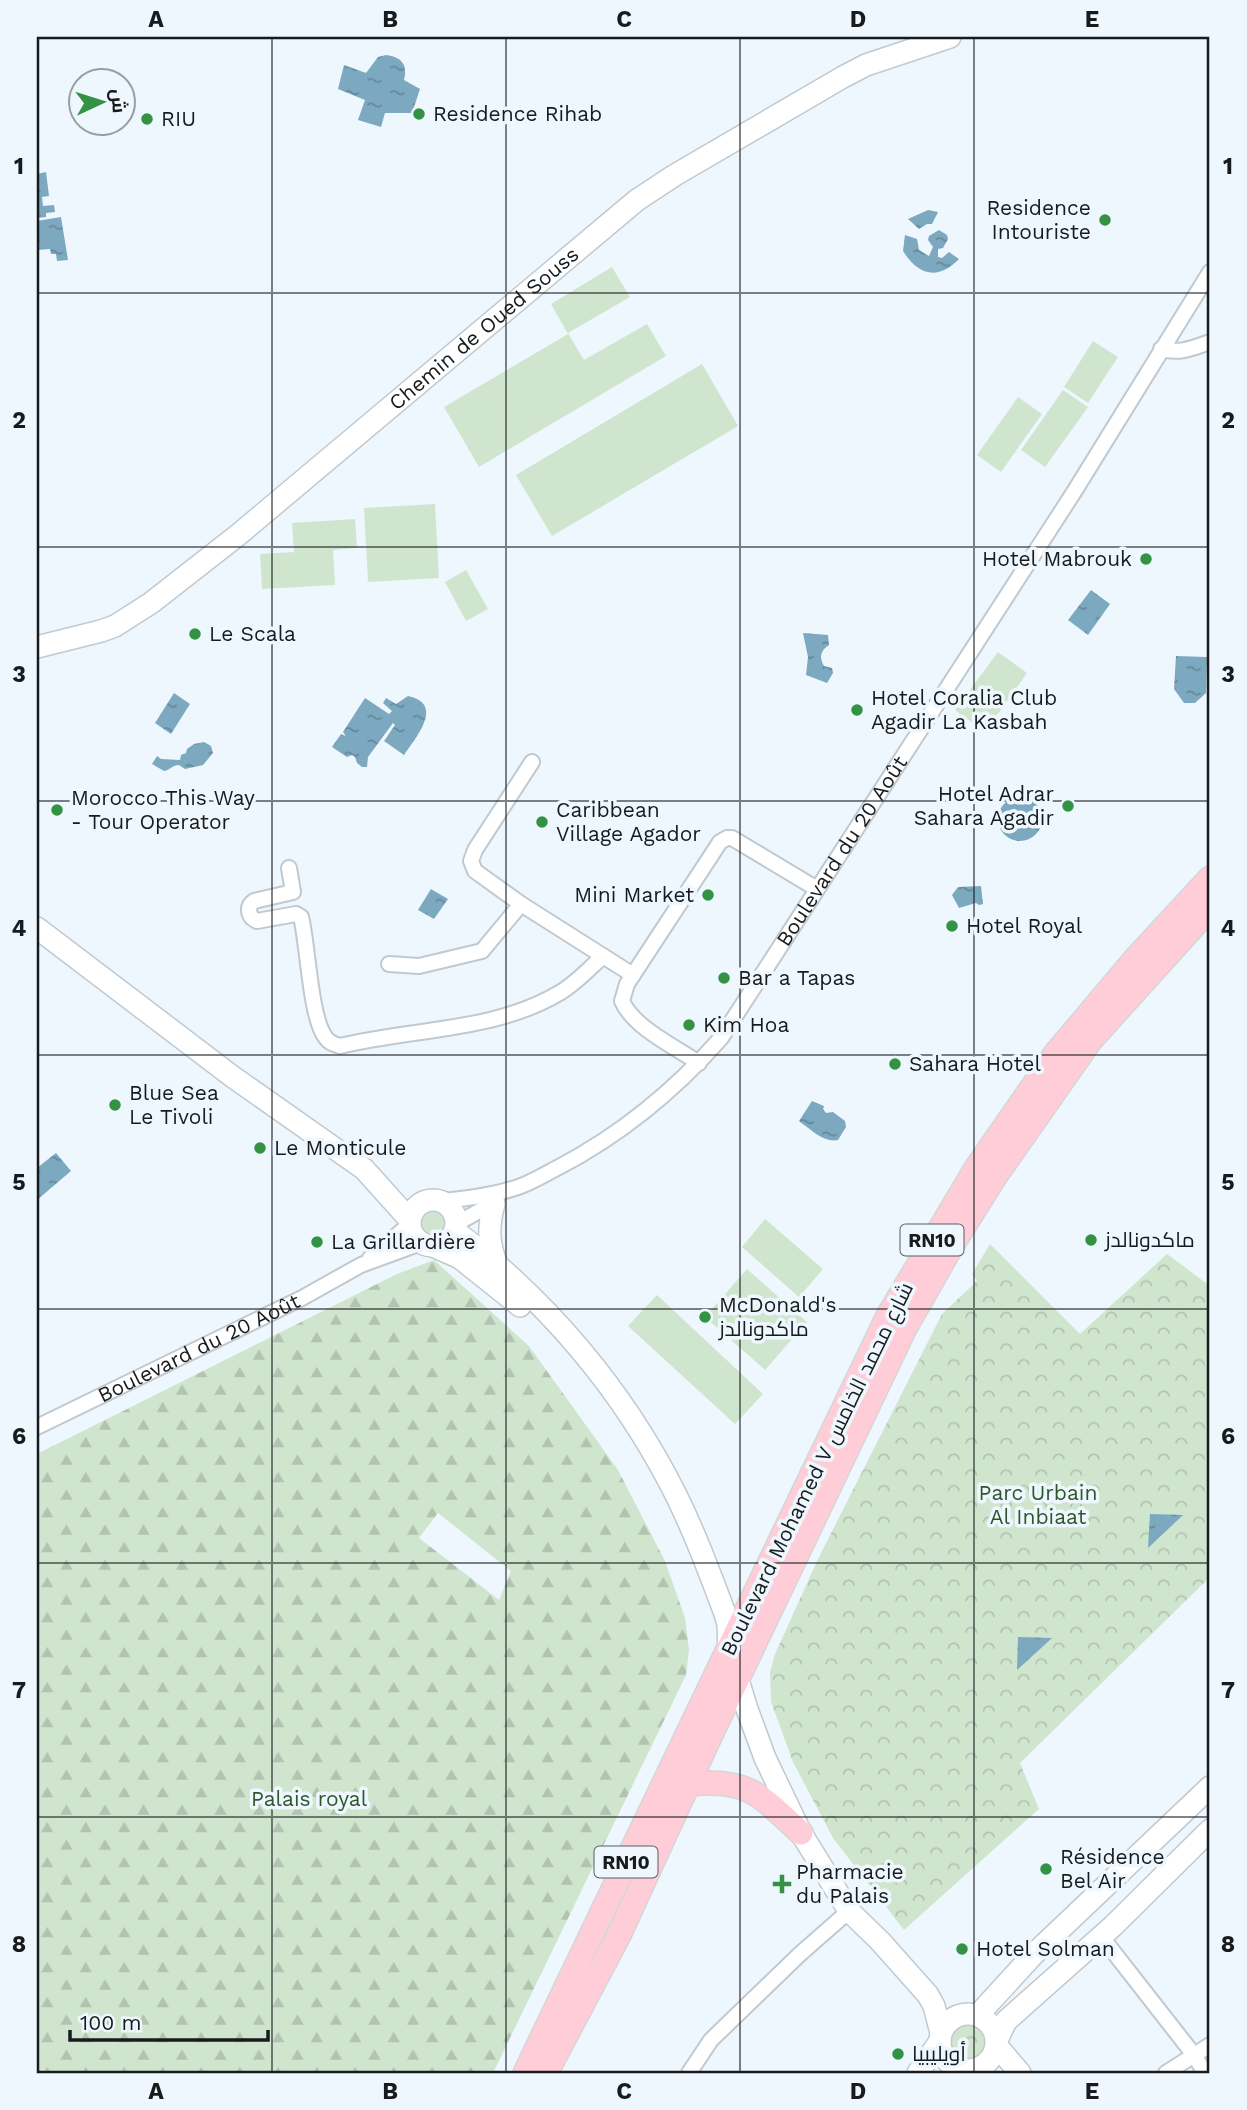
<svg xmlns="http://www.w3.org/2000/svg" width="1247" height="2110" font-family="'Work Sans',Cairo,sans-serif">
	<defs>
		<pattern id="forest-firs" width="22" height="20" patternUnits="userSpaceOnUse" patternTransform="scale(1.75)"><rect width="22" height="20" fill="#d0e5ce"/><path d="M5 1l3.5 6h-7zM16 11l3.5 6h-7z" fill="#b2c4b0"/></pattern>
		<pattern id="park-crowns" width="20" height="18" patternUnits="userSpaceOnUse" patternTransform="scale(1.75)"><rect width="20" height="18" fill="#d0e5ce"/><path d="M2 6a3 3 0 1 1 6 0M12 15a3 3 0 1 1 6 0" fill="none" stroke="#b2c4b0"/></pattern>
		<pattern id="water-ripples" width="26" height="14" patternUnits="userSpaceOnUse" patternTransform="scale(1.75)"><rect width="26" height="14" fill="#7ca8c0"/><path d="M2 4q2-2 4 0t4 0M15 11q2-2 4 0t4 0" fill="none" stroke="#65889b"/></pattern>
	</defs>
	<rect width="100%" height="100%" fill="#eef7fe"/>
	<g fill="#d0e5ce">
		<polygon points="612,267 630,297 568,333 584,360 647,324 666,356 479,467 444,407 568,334 551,304"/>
		<polygon points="1093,341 1118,357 1088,403 1064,387"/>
		<polygon points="702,364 738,426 552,536 516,475"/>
		<polygon points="1063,390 1088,407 1045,467 1021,450"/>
		<polygon points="1018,397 1042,414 1001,472 977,455"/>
		<polygon points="435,504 439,578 368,582 364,508"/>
		<polygon points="355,519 357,548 333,550 335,585 262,589 260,554 294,552 292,523"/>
		<polygon points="466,570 488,609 466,621 445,582"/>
		<polygon points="998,652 1027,673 985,732 955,710"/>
		<circle cx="432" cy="1222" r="15"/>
		<polygon points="765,1219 823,1269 799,1297 742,1247"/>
		<polygon points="747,1269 807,1322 765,1370 705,1317"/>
		<polygon points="657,1295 763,1394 735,1424 628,1326"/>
	</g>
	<path fill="url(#forest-firs)" fill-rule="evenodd" d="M434 1260 529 1346 618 1470 665 1561 685 1618 689 1650 686 1675 493 2073H37V1454L397 1274ZM438 1513 511 1571 499 1600 419 1538Z"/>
	<g fill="url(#park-crowns)">
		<polygon points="990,1244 1080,1334 1167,1254 1210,1286 1210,1577 1020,1763 1039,1809 904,1930 833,1838 793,1762 771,1702 770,1672 775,1654 818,1559 942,1314 977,1281 972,1274"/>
		<circle cx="969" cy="2042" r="22"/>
	</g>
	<g fill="url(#water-ripples)">
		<path d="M386 55C402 57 408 65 404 80L420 89 412 113H385L381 127 358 120 365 100 338 89 344 65 366 73 378 57Z"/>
		<polygon points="46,172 49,196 42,197 43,206 54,205 55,212 46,213 46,217 37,218 37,174"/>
		<polygon points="928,210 938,212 932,224 927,224 919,229 908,219"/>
		<polygon points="61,217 68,260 57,261 56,254 51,254 50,249 37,250 37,221"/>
		<path d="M939 230 947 235 948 239 943 248 938 249V257L942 258 949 252 959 259C938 281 918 275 903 251L905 235 917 239 919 250 929 256 933 247 928 240 929 236Z"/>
		<polygon points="1091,590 1110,604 1088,635 1068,620"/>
		<path d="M803 633 828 635 829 645C820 651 819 657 824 666L832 668 833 673 827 683 806 675 808 657Z"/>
		<polygon points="1176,656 1207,657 1206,693 1195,703 1184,703 1174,689"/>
		<polygon points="174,693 190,704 171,734 155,723"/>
		<path d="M408 696C445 704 416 737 404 755L384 741 395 725 393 723 368 757 367 767H362L357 763 355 757 352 755 347 757 332 747 341 734 346 736 343 732 365 698 389 714 392 711 383 703 386 698 396 704Z"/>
		<path d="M204 742 211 746 213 753 203 765 185 769 179 765C172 765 170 770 164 771L152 764 157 756 161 759 180 760 181 755 186 753 187 749 194 744Z"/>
		<circle cx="1020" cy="819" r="22"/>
		<polygon points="981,886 983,904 979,905 976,903 959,908 952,895 958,887"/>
		<polygon points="431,889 448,899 434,919 418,910"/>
		<path d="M812 1101 824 1106 823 1109 826 1113 833 1112 845 1121 846 1127 838 1140C824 1143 810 1129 799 1121Z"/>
		<polygon points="56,1153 71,1171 37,1200 37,1168"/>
		<polygon points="1150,1514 1183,1515 1148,1548"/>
		<polygon points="1018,1637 1052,1638 1017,1670"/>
	</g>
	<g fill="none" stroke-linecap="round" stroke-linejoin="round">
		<defs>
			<g id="street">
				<path d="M1161 349C1180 354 1193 348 1210 342"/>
				<path d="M289 868 293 892 254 901C246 907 248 917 257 921L296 914 301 917C308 944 310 1019 326 1038 329 1043 334 1044 340 1046 413 1028 495 1032 561 992 576 983 589 969 602 957"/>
				<polyline points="521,904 475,871 471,861 475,850 532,762"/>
				<polyline points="389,964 419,966 482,951 521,904 633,975"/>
				<path d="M699 1063C675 1047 633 1027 622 1001L627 984 720 842 727 838H732L817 889"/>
				<path id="s1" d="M443 1201C469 1198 496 1195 521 1186 534 1181 547 1173 559 1167 622 1134 675 1090 721 1038L1074 492 1210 272"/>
				<polyline points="456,1224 497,1201"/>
				<polyline points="370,1258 410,1224"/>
				<path id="s2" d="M37 1427 302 1298 361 1265 421 1243"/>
				<polyline points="1101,1936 1194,2055 1205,2073"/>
				<polyline points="689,2073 711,2040 800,1954 849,1911"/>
				<polyline points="1166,2073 1210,2045"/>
			</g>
			<g id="secondary">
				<path id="s3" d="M37 647 101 631 115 626 151 603 238 535 637 200 675 175 843 77 866 65 950 37"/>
				<polyline points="37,928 233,1077 364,1169 410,1220"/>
				<circle cx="433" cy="1223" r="23"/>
				<path d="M494 1204C488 1226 488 1243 497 1265"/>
				<path d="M455 1231C547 1300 623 1390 675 1493 694 1531 709 1571 724 1611L728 1624 729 1651 747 1709 765 1758 801 1833 849 1911 880 1941 928 1995 934 2006 941 2033"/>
				<polyline points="433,1246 460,1258 520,1306"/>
				<circle cx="968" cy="2042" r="28"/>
				<polyline points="978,2015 1033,1955 1210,1787"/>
				<polyline points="997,2040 1006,2021 1113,1926 1210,1830"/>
				<polyline points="996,2045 1020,2073"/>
				<polyline points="918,2073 940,2041"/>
			</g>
			<g id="primary">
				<path d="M689 1784C748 1778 760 1795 801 1833"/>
				<polyline points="525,2073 888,1316 977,1167 1056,1053 1137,957 1210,878"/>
				<polyline points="546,2073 619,1935 706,1745 905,1328 954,1242 994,1178 1090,1041 1210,908"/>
			</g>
		</defs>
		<use href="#street" stroke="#c1c9d0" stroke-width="18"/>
		<use href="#secondary" stroke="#c1c9d0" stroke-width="24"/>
		<use href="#primary" stroke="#d5d6d6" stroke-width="26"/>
		<use href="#street" stroke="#fff" stroke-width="14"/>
		<use href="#secondary" stroke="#fff" stroke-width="21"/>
		<use href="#primary" stroke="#ffcdd8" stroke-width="23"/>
	</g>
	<path fill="none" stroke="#181b1d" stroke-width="2" stroke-opacity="0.55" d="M272 37V2073M506 37V2073M740 37V2073M974 37V2073M37 293H1210M37 547H1210M37 801H1210M37 1055H1210M37 1309H1210M37 1563H1210M37 1817H1210"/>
	<g fill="#339244" stroke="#eef7fe" stroke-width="2.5">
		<circle cx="419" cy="114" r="7"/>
		<circle cx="147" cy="119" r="7"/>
		<circle cx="1105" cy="220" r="7"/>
		<circle cx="1146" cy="559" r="7"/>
		<circle cx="195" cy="634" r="7"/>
		<circle cx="857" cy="710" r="7"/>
		<circle cx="1068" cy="806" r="7"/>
		<circle cx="57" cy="810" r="7"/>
		<circle cx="542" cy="822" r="7"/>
		<circle cx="708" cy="895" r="7"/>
		<circle cx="952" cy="926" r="7"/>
		<circle cx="724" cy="978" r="7"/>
		<circle cx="689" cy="1025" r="7"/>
		<circle cx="895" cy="1064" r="7"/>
		<circle cx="115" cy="1105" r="7"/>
		<circle cx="260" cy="1148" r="7"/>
		<circle cx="1091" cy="1240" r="7"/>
		<circle cx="317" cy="1242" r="7"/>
		<circle cx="705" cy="1317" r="7"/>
		<circle cx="1046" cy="1869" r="7"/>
		<path d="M778.5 1873.5h7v7h7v7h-7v7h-7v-7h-7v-7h7z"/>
		<circle cx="962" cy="1949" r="7"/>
		<circle cx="898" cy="2054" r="7"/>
	</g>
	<g text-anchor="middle" stroke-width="7" stroke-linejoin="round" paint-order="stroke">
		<g fill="#eef7fe" stroke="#585d60" stroke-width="2">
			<rect x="900.5" y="1224.5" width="63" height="31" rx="5"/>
			<rect x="594.5" y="1846.5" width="63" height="31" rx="5"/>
		</g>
		<g font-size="19" font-weight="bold" fill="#181b1d">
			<text x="932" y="1247">RN10</text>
			<text x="626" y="1869">RN10</text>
		</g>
		<g font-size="21" fill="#181b1d" stroke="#eef7fe" text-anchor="start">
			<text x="433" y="121">Residence Rihab</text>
			<text x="161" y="126">RIU</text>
			<text x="1091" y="215" text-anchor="end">Residence<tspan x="1091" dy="24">Intouriste</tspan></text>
			<text x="1132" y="566" text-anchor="end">Hotel Mabrouk</text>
			<text x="209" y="641">Le Scala</text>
			<text x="871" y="705">Hotel Coralia Club<tspan x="871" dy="24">Agadir La Kasbah</tspan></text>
			<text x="1054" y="801" text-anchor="end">Hotel Adrar<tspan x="1054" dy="24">Sahara Agadir</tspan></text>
			<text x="71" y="805">Morocco This Way<tspan x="71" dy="24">- Tour Operator</tspan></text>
			<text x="556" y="817">Caribbean<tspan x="556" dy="24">Village Agador</tspan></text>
			<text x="694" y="902" text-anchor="end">Mini Market</text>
			<text x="966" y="933">Hotel Royal</text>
			<text x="738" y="985">Bar a Tapas</text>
			<text x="703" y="1032">Kim Hoa</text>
			<text x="909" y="1071">Sahara Hotel</text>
			<text x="129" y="1100">Blue Sea<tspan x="129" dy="24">Le Tivoli</tspan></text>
			<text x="274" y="1155">Le Monticule</text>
			<text x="1105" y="1247">ماكدونالدز</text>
			<text x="331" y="1249">La Grillardière</text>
			<text x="719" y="1312">McDonald's<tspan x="719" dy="24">ماكدونالدز</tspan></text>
			<text x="1060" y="1864">Résidence<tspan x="1060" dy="24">Bel Air</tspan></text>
			<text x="796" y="1879">Pharmacie<tspan x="796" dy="24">du Palais</tspan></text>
			<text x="976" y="1956">Hotel Solman</text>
			<text x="912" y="2061">أويليبيا</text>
		</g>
		<g font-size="21" fill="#181b1d" stroke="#eef7fe">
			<text dy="7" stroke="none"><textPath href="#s3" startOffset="555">Chemin de Oued Souss</textPath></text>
			<text dy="7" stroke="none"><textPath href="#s1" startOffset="553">Boulevard du 20 Août</textPath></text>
			<text dy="7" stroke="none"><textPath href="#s2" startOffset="180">Boulevard du 20 Août</textPath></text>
			<text transform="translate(817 1469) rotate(-64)" y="7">Boulevard Mohamed V شارع محمد الخامس</text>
		</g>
		<g font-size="21" fill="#2b572a" stroke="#eef7fe">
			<text x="1038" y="1500">Parc Urbain<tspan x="1038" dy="24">Al Inbiaat</tspan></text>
			<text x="309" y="1806">Palais royal</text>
		</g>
	</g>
	<rect width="1247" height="2110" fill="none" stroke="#eef7fe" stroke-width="77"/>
	<g transform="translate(102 102) rotate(86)"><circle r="33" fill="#eef7fe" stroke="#989fa4" stroke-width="2"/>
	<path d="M0-5L12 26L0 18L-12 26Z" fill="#339244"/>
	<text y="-10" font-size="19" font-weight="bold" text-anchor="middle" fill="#181b1d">ش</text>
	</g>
	<path d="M70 2030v10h198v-10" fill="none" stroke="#181b1d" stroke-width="3.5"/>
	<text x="80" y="2030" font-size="21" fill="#181b1d" stroke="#eef7fe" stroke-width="5" paint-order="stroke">100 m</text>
	<rect x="38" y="38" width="1170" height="2034" fill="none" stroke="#181b1d" stroke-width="2.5"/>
	<g font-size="23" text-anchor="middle" font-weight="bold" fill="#181b1d">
		<text x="156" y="27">A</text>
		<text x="390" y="27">B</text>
		<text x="624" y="27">C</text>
		<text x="858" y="27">D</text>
		<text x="1092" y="27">E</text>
		<text x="19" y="174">1</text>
		<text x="1228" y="174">1</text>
		<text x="19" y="428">2</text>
		<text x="1228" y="428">2</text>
		<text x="19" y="682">3</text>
		<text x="1228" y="682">3</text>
		<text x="19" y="936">4</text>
		<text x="1228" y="936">4</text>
		<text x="19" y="1190">5</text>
		<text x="1228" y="1190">5</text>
		<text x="19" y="1444">6</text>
		<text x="1228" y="1444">6</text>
		<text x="19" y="1698">7</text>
		<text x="1228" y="1698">7</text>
		<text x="19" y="1952">8</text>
		<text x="1228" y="1952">8</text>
		<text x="156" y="2099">A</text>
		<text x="390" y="2099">B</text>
		<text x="624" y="2099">C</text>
		<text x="858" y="2099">D</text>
		<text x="1092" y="2099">E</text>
	</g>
</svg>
